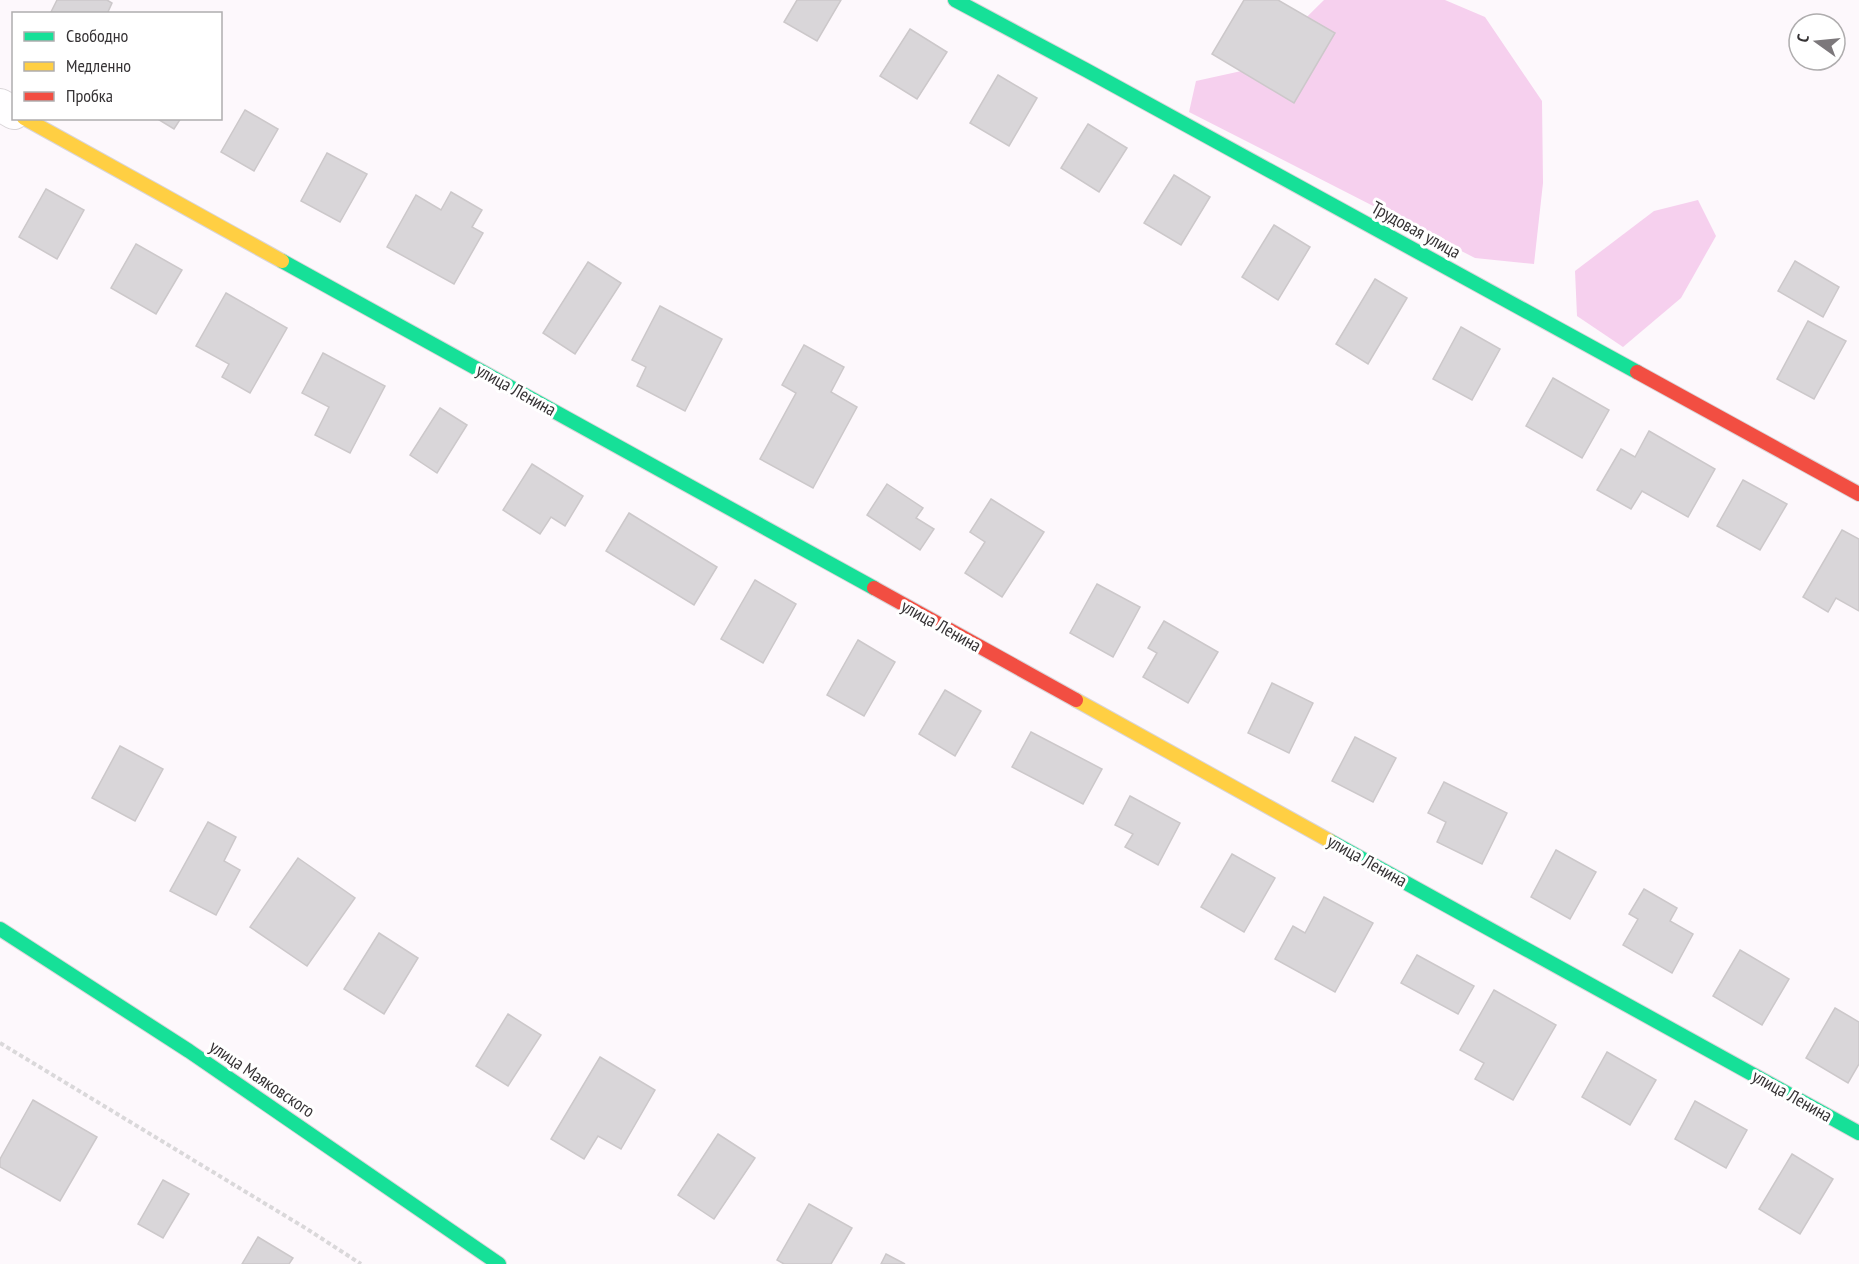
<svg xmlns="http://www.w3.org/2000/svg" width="1859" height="1264" font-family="'PT Sans Narrow',sans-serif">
	<rect width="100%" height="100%" fill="#fdf8fc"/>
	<g fill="#f6d0ee">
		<polygon points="1324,0 1445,0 1485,17 1542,101 1543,183 1534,264 1475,258 1189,112 1196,81 1255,68"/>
		<polygon points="1698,200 1716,236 1681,298 1623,347 1577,316 1575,271 1654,211"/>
	</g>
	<g fill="#d9d6d9" stroke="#ccc8ca" stroke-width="1.5">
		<polygon points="57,0 107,0 112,3 107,14 50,14"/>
		<polygon points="797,0 841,0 817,41 784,22"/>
		<polygon points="1244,0 1278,0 1335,33 1294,103 1212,54"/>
		<polygon points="910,29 947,52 917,99 880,76"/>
		<polygon points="998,75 1037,98 1009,146 970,123"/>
		<polygon points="245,110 278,129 254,171 221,152"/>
		<polygon points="156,118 181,118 174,129"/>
		<polygon points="1088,124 1127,148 1099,192 1061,168"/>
		<polygon points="327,153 367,174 340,222 301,201"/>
		<polygon points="1174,175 1210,197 1181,245 1144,223"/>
		<polygon points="46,189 84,210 57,259 19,237"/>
		<polygon points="451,192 482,210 472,227 483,233 454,284 387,247 416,195 441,210"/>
		<polygon points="1274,225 1310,247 1278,300 1242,277"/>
		<polygon points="136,244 182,270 156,314 111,288"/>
		<polygon points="1795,261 1839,287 1823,317 1778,291"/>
		<polygon points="588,262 621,283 575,354 543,333"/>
		<polygon points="1375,279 1407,298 1368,364 1336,344"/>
		<polygon points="226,293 287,328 250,393 222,377 229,364 196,346"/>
		<polygon points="660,306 722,339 685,411 637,386 646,367 632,360"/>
		<polygon points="1808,321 1846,341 1814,399 1777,379"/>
		<polygon points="1461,327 1500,349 1472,400 1433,379"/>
		<polygon points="804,345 844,367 831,392 857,407 813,488 760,459 796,393 782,385"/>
		<polygon points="323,353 385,386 350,453 315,435 329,407 302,393"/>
		<polygon points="1553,378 1609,410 1582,458 1526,426"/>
		<polygon points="440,408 467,425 437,473 410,455"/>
		<polygon points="1649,431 1715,469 1688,517 1642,491 1631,509 1597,490 1621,449 1635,457"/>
		<polygon points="532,464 583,496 565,526 551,517 540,534 503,510"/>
		<polygon points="1743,480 1787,504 1760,550 1717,526"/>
		<polygon points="887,484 923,508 916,518 934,529 920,550 867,515"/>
		<polygon points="991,499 1044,532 1002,597 965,573 985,542 970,532"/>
		<polygon points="629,513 717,567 694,605 606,551"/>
		<polygon points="1842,530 1859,539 1859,611 1836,598 1828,612 1803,597"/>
		<polygon points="755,580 796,604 763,663 721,639"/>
		<polygon points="1097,584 1140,607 1113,657 1070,633"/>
		<polygon points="1164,621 1218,652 1188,703 1143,677 1157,653 1148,648"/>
		<polygon points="858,640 895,662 864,716 827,695"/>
		<polygon points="1272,683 1313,703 1289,753 1248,733"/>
		<polygon points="945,690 981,711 955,756 919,734"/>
		<polygon points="1031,732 1102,769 1083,804 1012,767"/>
		<polygon points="1355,737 1396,758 1373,802 1332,781"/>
		<polygon points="120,746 163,769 135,821 92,798"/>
		<polygon points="1444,782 1507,813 1482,864 1437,842 1446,822 1428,813"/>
		<polygon points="1130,796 1180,823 1158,865 1125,847 1133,834 1115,825"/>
		<polygon points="208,822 236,837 224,861 240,870 216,915 170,891"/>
		<polygon points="1556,850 1596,872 1570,919 1531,897"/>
		<polygon points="1232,854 1275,878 1244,932 1201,907"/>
		<polygon points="298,858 355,898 307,966 250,927"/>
		<polygon points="1644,889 1677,908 1670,921 1693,934 1672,973 1623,945 1638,919 1629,914"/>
		<polygon points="1324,897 1373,923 1335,992 1275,959 1293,926 1305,933"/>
		<polygon points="379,933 418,958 384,1014 344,989"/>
		<polygon points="1740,950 1789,979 1762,1025 1713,996"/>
		<polygon points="1417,955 1474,986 1458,1014 1401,983"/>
		<polygon points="1494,990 1556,1025 1513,1100 1475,1079 1484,1063 1460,1050"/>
		<polygon points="1835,1008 1859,1022 1859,1064 1848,1083 1806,1058"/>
		<polygon points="508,1014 541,1035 508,1086 476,1066"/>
		<polygon points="1607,1052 1656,1080 1630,1125 1582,1097"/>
		<polygon points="600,1057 655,1090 621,1149 598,1136 584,1159 551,1139"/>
		<polygon points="33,1100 97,1137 60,1201 0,1167 0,1159"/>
		<polygon points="1695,1101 1747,1130 1726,1168 1675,1139"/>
		<polygon points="718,1134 755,1158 714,1219 678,1195"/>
		<polygon points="1792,1154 1833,1179 1800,1234 1759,1209"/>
		<polygon points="163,1180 189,1194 163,1238 138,1224"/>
		<polygon points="809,1204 852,1228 831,1264 784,1264 777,1260"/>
		<polygon points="258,1237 293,1258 289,1264 242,1264"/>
		<polygon points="886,1254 905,1264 881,1264"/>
	</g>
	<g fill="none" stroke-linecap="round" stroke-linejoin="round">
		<defs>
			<polyline id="street" points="0,105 14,113"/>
			<g id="fast">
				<polyline points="955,0 1086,70 1637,372"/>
				<polyline points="282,261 874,588"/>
				<polyline points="1330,841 1859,1133"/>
				<polyline points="0,929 189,1051 499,1264"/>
			</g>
			<g id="slow">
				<polyline points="24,118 282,261"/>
				<polyline points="1076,700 1330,841"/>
			</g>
			<g id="jam">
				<polyline points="1637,372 1859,494"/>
				<polyline points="874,588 1076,700"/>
			</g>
		</defs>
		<use href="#street" stroke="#d9d5d8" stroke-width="34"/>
		<use href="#fast" stroke="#d9d5d8" stroke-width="16"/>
		<use href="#slow" stroke="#d9d5d8" stroke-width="16"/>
		<use href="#jam" stroke="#d9d5d8" stroke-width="16"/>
		<polyline stroke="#dad8da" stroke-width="4" stroke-dasharray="4.5 3" stroke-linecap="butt" points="0,1043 307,1229 361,1264"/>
		<use href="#street" stroke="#fffeff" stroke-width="32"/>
		<use href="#fast" stroke="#16e098" stroke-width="14"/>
		<use href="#slow" stroke="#ffcf43" stroke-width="14"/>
		<use href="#jam" stroke="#f24e42" stroke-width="14"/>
	</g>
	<g text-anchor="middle" stroke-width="6" stroke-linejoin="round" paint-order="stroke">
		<g font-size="18" fill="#363335" stroke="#fff">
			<text transform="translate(1416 230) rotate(29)" y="6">Трудовая улица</text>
			<text transform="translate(516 390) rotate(29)" y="6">улица Ленина</text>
			<text transform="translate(941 626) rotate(29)" y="6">улица Ленина</text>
			<text transform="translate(1367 861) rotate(29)" y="6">улица Ленина</text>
			<text transform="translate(262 1079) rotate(34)" y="6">улица Маяковского</text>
			<text transform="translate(1792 1096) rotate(29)" y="6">улица Ленина</text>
		</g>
	</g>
	<rect x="12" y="12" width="210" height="108" fill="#ffffff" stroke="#afadae" stroke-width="1.5"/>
	<rect x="24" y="32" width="30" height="9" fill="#16e098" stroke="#afadae" stroke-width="1.5"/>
	<text x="66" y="42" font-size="18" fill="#363335">Свободно</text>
	<rect x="24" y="62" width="30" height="9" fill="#ffcf43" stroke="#afadae" stroke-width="1.5"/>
	<text x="66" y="72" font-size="18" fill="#363335">Медленно</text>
	<rect x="24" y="92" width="30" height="9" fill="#f24e42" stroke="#afadae" stroke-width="1.5"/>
	<text x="66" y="102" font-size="18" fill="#363335">Пробка</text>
	<g transform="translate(1817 42) rotate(285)"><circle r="28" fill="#ffffff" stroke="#afadae" stroke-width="1.5"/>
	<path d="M0-4.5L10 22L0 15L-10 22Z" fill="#7c787b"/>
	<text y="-9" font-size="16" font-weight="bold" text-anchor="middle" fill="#363335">С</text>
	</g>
</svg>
